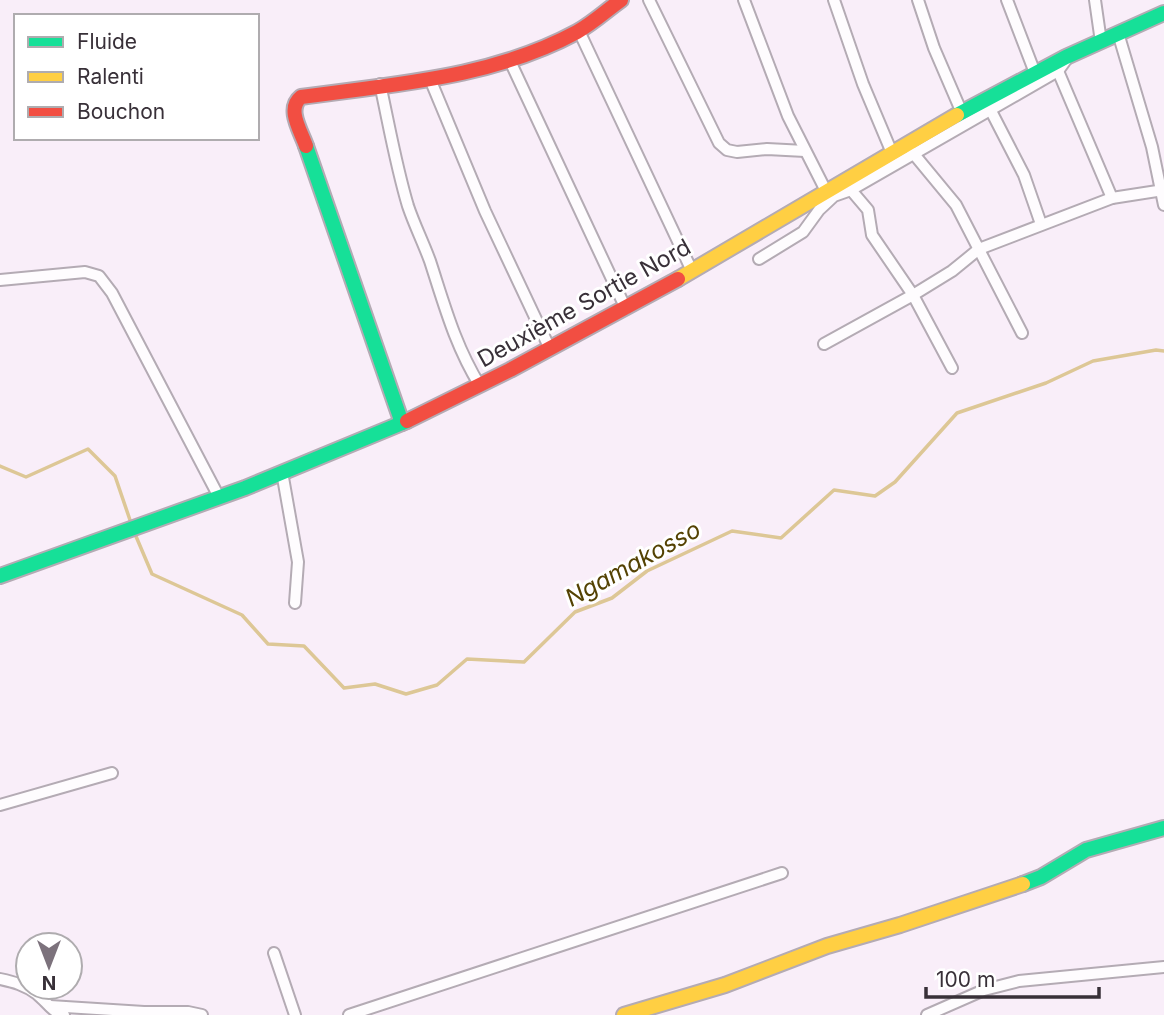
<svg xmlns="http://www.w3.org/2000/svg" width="1164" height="1015" font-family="Inter,sans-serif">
	<rect width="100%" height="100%" fill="#f9eef9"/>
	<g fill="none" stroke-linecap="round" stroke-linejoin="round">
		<g stroke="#ddc796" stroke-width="3.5">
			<polyline points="0,466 26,477 88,449 115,476 131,523"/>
			<polyline points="135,534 152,574 242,615 268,644 304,646 344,688 375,684 406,694 437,685 467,659 524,662 575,612 612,598 647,571 732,531 781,538 834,490 875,496 895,482 957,413 1046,383 1093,361 1156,350 1164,351"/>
		</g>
		<defs>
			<g id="street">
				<polyline points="649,0 719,143 727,150 737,152 767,149 805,151"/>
				<polyline points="744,0 788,116 826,191"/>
				<polyline points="834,0 863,84 892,153"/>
				<polyline points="918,0 934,48 962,113"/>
				<polyline points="1007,0 1035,73"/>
				<polyline points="1095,0 1101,42"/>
				<polyline points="579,31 692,271"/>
				<polyline points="1118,33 1152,147 1164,205"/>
				<polyline points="510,61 626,309"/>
				<polyline points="1058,71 1112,198"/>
				<polyline points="430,79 485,211 550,349"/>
				<path d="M380 84C389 125 396 166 408 206 414 224 423 242 430 261 445 307 455 345 480 386"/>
				<polyline points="990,109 1024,175 1041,224"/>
				<polyline points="913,153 956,205 1022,333"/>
				<polyline points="759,259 803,232 819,210 834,196 851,190"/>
				<polyline points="0,280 85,272 99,276 112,293 219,497"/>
				<polyline points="824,344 913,295 952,271 979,249 1112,198 1164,190"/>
				<polyline points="952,368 913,295 872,235 868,210 851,190 1058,71 1066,60"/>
				<polyline points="282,472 298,562 295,603"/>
				<polyline points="0,805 112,773"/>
				<polyline points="274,953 295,1015"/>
				<path d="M0 979C14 982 25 985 37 994 47 1002 52 1012 64 1015"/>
				<polyline points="50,1006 144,1012 188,1012 202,1015"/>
				<polyline points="349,1015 782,873"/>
				<polyline points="927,1015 984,990 1019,981 1164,967"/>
			</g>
			<g id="fast">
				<polyline points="957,115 1066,57 1164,13"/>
				<polyline points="306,146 402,423"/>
				<polyline points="0,576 245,488 407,421"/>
				<polyline points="1023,884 1041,877 1086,850 1164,828"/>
			</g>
			<g id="slow">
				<polyline points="678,279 957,115"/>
				<polyline points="624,1015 725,985 827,946 900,925 1023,884"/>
			</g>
			<g id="jam">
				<path d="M306 146C301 131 286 109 301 97 395 84 492 78 577 32 593 23 607 10 621 0"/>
				<polyline points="407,421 510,370 678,279"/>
			</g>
		</defs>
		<use href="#street" stroke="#b4abb4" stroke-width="14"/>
		<use href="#fast" stroke="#b4abb4" stroke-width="18"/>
		<use href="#slow" stroke="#b4abb4" stroke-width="18"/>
		<use href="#jam" stroke="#b4abb4" stroke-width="18"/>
		<use href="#street" stroke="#fefcfe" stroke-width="10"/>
		<use href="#fast" stroke="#16e098" stroke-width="14"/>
		<use href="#slow" stroke="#ffcf43" stroke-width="14"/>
		<use href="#jam" stroke="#f24e42" stroke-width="14"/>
	</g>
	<g text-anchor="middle" stroke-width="6" stroke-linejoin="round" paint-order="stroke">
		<g font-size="23" fill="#383038" stroke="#fff">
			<text transform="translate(584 303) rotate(-29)" y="8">Deuxième Sortie Nord</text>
		</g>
		<g font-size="24" font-style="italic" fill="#544203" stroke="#fff">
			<text transform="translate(633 564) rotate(-29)" y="8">Ngamakosso</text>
		</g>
	</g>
	<rect x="14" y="14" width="245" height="126" fill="#ffffff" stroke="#afacaf" stroke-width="2"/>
	<rect x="28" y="37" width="35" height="10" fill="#16e098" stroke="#afacaf" stroke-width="2"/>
	<text x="77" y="49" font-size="21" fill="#383038">Fluide</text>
	<rect x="28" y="72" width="35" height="10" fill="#ffcf43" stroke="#afacaf" stroke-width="2"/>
	<text x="77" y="84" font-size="21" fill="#383038">Ralenti</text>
	<rect x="28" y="107" width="35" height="10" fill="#f24e42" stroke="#afacaf" stroke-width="2"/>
	<text x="77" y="119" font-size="21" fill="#383038">Bouchon</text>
	<g transform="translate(49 966) rotate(180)"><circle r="33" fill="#ffffff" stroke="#afacaf" stroke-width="2"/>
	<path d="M0-5L12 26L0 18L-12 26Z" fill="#7c727c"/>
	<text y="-10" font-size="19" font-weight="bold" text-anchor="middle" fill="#383038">N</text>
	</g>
	<path d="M926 987v10h173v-10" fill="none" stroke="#383038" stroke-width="3.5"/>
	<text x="936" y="987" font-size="21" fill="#383038" stroke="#ffffff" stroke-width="5" paint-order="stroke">100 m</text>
</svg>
